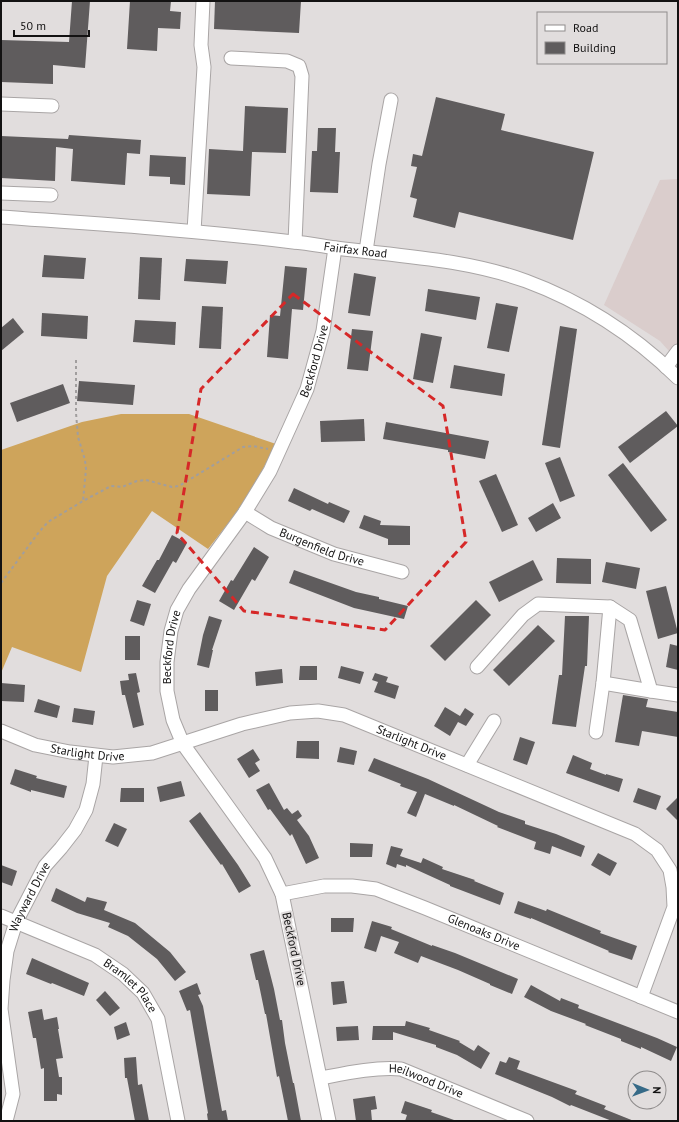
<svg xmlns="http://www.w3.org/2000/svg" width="679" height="1122" font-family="'PT Sans',sans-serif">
	<rect width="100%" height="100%" fill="#e1dddd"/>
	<polygon fill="#dacdcc" points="678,179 678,361 660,341 604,305 660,180"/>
	<polygon fill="#cea45b" points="121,414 189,414 276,444 255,484 237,512 208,549 152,511 107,576 81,672 12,647 1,673 1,450 82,422"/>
	<g fill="#5f5c5d">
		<polygon points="72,1 90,1 85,68 53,65 53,84 1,82 1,40 69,42"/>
		<polygon points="130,1 171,1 170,11 181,12 180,29 158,28 157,51 127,49"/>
		<polygon points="215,1 301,1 299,33 214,29"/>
		<polygon points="436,97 505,114 501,130 594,152 573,240 459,212 455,228 413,217 417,199 410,197 417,167 411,166 413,154 422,156"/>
		<polygon points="245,106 288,108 286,153 252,152 250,196 207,194 209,149 243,151"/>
		<polygon points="318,128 336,128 335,152 340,152 338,193 310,192 312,151 317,151"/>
		<polygon points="69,135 141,140 140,154 127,153 125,185 71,181 73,149 56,147 55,181 1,178 1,136 68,139"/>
		<polygon points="150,155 186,157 185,185 170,184 170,177 149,176"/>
		<polygon points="44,255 86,258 84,279 42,277"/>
		<polygon points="140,257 162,258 160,300 138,299"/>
		<polygon points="186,259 228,261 226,284 184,281"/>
		<polygon points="285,266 307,268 303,310 292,309 288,359 267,357 270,315 280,316"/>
		<polygon points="354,273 376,277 370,316 348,313"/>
		<polygon points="428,289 480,297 476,320 425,311"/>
		<polygon points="496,303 518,307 509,352 487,348"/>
		<polygon points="202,306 223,307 221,349 199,348"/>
		<polygon points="42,313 88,316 87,339 41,336"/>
		<polygon points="13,318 24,332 1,351 1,328"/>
		<polygon points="135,320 176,322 175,345 133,342"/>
		<polygon points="560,326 577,329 560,448 542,445"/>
		<polygon points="352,329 373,331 368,371 347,369"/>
		<polygon points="421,333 442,337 433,383 413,379"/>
		<polygon points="454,365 505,374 502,396 450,388"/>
		<polygon points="79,381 135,385 133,405 77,401"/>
		<polygon points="63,384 70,403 17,422 10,403"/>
		<polygon points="666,411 678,426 630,463 618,447"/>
		<polygon points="364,419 365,441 321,442 320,421"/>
		<polygon points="386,422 489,441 485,459 448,452 448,450 383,439"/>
		<polygon points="560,457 575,496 560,502 545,463"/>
		<polygon points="623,463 667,520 651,532 608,475"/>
		<polygon points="496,474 518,525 502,532 479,481"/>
		<polygon points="294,488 328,504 329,502 350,511 344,523 312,509 310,511 288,501"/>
		<polygon points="553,503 561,518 536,532 528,518"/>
		<polygon points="364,515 381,521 380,525 410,526 410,545 388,545 388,539 359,528"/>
		<polygon points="172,535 187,543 176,563 173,561 155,593 142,586 157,560 159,560"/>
		<polygon points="254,547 269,557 255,581 252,579 234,610 219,601 231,580 233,581"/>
		<polygon points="557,558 591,559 591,584 556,583"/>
		<polygon points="533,560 543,580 499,602 489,582"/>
		<polygon points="606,562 640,568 636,589 602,582"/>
		<polygon points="294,570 356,592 379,597 379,599 408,606 404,619 354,608 289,583"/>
		<polygon points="666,586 678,633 658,639 646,591"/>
		<polygon points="137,600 151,604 144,626 130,621"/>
		<polygon points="476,600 491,615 445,661 430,646"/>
		<polygon points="209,616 222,620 212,650 213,650 209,668 197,665 203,635"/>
		<polygon points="565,616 589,616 587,666 585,666 576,727 552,724 559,675 562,675"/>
		<polygon points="538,625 555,641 509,686 493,670"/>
		<rect x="125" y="636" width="15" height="24"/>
		<polygon points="670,644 678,646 678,670 666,667"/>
		<polygon points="300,666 317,666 317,680 299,680"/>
		<polygon points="341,666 364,672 360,684 338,678"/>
		<polygon points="282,669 283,683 256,686 255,672"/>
		<polygon points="136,673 140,692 137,693 144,725 133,728 125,695 122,695 120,681 129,680 128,674"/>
		<polygon points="375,673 388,677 386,682 399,686 395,699 374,692 378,682 372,680"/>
		<polygon points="1,683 25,685 24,702 1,701"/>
		<rect x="205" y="690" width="13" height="21"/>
		<polygon points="623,695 648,699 646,707 678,712 678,737 642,731 639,746 615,742"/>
		<polygon points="38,699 60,706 57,718 34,712"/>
		<polygon points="445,707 460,716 465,708 474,714 466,726 458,722 450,736 434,726"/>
		<polygon points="74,708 95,711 93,725 72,722"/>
		<polygon points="520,737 535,742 527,765 513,760"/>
		<polygon points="297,741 319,741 319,759 296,758"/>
		<polygon points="340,747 357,751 354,765 337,762"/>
		<polygon points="253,749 260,760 255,763 260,771 249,778 237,759"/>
		<polygon points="573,755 592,763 590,769 606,775 606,774 623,779 619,792 566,773"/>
		<polygon points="374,758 428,779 499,812 525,821 525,824 556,834 585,846 581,857 552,846 550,854 534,849 536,842 497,827 498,826 454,805 454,806 425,794 416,817 407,813 417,792 400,786 401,784 368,771"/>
		<polygon points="15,769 37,776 36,778 67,786 64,798 31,790 31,792 10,784"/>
		<polygon points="181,781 185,796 160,802 157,787"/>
		<polygon points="269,783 284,810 287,808 292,814 298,810 302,816 297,820 309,836 319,858 306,864 292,834 290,836 270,809 268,810 256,790"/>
		<polygon points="121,788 144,788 144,802 120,802"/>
		<polygon points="638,788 661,796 656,810 633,802"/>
		<polygon points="678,797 678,821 666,809"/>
		<polygon points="200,812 238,865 251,886 239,893 222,864 221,865 189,821"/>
		<polygon points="114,823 127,829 118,847 105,841"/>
		<polygon points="350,843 373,844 372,857 350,857"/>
		<polygon points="391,846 403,849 400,856 421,863 423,858 443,867 442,869 475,880 474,881 504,893 500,905 450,886 450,885 406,865 406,867 397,864 396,868 386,864"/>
		<polygon points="598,853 617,863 610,876 591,865"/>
		<polygon points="1,865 17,871 12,886 1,882"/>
		<polygon points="56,888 85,902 87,897 107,902 104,910 135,923 170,952 186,972 175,981 157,959 128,936 108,927 110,923 77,913 51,901"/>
		<polygon points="518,901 546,911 547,909 601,931 600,933 637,946 632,960 608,952 609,951 531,918 531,919 514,913"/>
		<polygon points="331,918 354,918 353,932 331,932"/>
		<polygon points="372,921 392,927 391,929 432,946 432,945 455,953 518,979 512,994 490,985 490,984 458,970 421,956 418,963 394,953 399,942 381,936 376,952 364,948"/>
		<polygon points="264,950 274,989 280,1020 282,1020 285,1043 293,1083 294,1083 301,1121 288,1121 279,1076 277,1077 266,1014 265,1014 258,980 256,980 250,954"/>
		<polygon points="32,958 89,983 84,996 52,983 51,984 26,974"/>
		<polygon points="344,981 347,1003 333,1005 331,982"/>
		<polygon points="197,983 201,994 198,995 203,1006 222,1111 226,1110 228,1121 208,1121 207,1114 208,1113 190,1010 187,1011 179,991"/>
		<polygon points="531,985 560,1001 561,998 579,1005 578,1008 657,1038 677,1047 671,1061 641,1047 641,1049 621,1041 621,1039 585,1025 586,1024 551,1011 524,997"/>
		<polygon points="105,991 120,1008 110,1016 96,1000"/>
		<polygon points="42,1009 44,1020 57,1017 59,1029 58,1029 63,1058 56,1059 59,1077 62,1077 62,1095 57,1094 57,1101 44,1101 44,1068 41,1069 36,1038 33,1038 28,1012"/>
		<polygon points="406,1021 430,1028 429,1030 460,1041 459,1042 474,1051 478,1045 490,1053 481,1069 457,1055 436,1047 436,1045 393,1032 393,1040 372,1040 373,1026 405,1026"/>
		<polygon points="126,1022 130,1035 117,1040 114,1027"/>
		<polygon points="358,1026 359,1040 337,1041 336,1027"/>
		<polygon points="136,1057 138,1085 142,1084 149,1121 135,1121 127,1078 125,1078 124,1058"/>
		<polygon points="509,1057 520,1061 517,1069 577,1091 575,1094 606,1106 604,1109 634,1121 612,1121 571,1105 570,1106 552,1097 495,1074 500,1061 506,1063"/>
		<polygon points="375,1096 377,1109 371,1110 372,1121 356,1121 353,1099"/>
		<polygon points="405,1101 432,1110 431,1112 454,1120 454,1121 405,1121 407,1115 401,1113"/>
	</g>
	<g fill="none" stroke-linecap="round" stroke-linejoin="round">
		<defs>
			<g id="minor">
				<polyline points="231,58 287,61 299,66 302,76 295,242"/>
				<polyline points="1,104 52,106"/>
				<polyline points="1,193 51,195"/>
				<path id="s1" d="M1 217C98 224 196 230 293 242 307 243 322 246 336 248 399 256 465 259 526 281 583 302 634 335 678 378"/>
				<polyline points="194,231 204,67 201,45 203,1"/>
				<polyline points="366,251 379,164 391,100"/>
				<polyline points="666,367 678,351"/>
				<path id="s2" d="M245 512 271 528 334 554 402 572"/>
				<polyline points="477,667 523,615 538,604 610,607 630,620 651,691 678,695"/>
				<polyline points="603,683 651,691"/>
				<path id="s3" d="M1 731 35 745 70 752 113 757 152 753 242 724 290 713 318 711 344 715 635 834 657 850 670 870 673 887 674 907 641 997"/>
				<polyline points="596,732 603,683 610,607"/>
				<polyline points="467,765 494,721"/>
				<path id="s4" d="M282 894 324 886H352L376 889 425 908 678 1012"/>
				<path id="s5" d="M1 916 95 955 123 974 143 993 158 1019 178 1121"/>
				<path id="s6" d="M321 1078C347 1073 374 1067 401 1069L527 1121"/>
				<path id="s7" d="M6 1121 13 1094 1 1009 3 980 7 951 16 922 45 866 61 848 75 830 86 810 93 784 96 756"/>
				<path id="s8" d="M329 1121 282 894 265 858 183 744 173 720 167 691V662L171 631 177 610 189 589 245 512 270 471 307 389 323 331 335 248"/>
			</g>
		</defs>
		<use href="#minor" stroke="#a9a5a5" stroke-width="15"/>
		<g stroke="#a19e9e" stroke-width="2" stroke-dasharray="3 3" stroke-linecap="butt">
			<polyline points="76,360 76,413 78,437 85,460 86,469 83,501"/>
			<polyline points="1,583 39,532 48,522 83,501 111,486 122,487 137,481 146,480 172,487 179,486 243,447 253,446 268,449"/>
		</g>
		<use href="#minor" stroke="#fff" stroke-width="13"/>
	</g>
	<path fill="none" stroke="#d62828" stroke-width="3" stroke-dasharray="8 5" stroke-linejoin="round" d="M293 294 443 406 466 542 385 630 244 611 177 533 201 389Z"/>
	<g text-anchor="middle" stroke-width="4" stroke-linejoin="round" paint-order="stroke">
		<g font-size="12" fill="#131212" stroke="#e1dddd">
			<text dy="4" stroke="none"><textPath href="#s1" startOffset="356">Fairfax Road</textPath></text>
			<text dy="4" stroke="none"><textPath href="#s8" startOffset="836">Beckford Drive</textPath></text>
			<text dy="4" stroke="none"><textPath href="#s2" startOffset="85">Burgenfield Drive</textPath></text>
			<text dy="4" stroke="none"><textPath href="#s8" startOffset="512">Beckford Drive</textPath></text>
			<text dy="4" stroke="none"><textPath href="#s3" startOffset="426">Starlight Drive</textPath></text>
			<text dy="4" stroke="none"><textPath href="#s3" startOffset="90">Starlight Drive</textPath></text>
			<text dy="4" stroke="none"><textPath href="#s7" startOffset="231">Wayward Drive</textPath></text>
			<text dy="4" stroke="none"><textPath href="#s4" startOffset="211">Glenoaks Drive</textPath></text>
			<text transform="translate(294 949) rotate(78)" y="4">Beckford Drive</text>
			<text dy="4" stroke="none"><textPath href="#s5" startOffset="149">Bramlet Place</textPath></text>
			<text dy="4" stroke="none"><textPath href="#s6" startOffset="108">Heilwood Drive</textPath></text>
		</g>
	</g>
	<rect width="679" height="1122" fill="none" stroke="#131212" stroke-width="4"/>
	<rect x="537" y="12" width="130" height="52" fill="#e1dddd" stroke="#8f8c8c"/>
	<rect x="545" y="25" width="20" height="6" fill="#ffffff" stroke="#8f8c8c"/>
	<text x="573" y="32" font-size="12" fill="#131212">Road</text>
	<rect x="545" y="42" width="20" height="12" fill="#5f5c5d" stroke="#8f8c8c"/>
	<text x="573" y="52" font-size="12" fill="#131212">Building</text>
	<g transform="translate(647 1090) rotate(91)"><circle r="19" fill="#e1dddd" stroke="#8f8c8c"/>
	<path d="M0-3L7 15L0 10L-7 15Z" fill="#366a87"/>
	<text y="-6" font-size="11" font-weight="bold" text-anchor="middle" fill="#131212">N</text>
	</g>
	<path d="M14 30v6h75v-6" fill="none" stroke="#131212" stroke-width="2"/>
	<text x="20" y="30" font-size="12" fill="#131212" stroke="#e1dddd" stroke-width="3" paint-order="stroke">50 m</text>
</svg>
